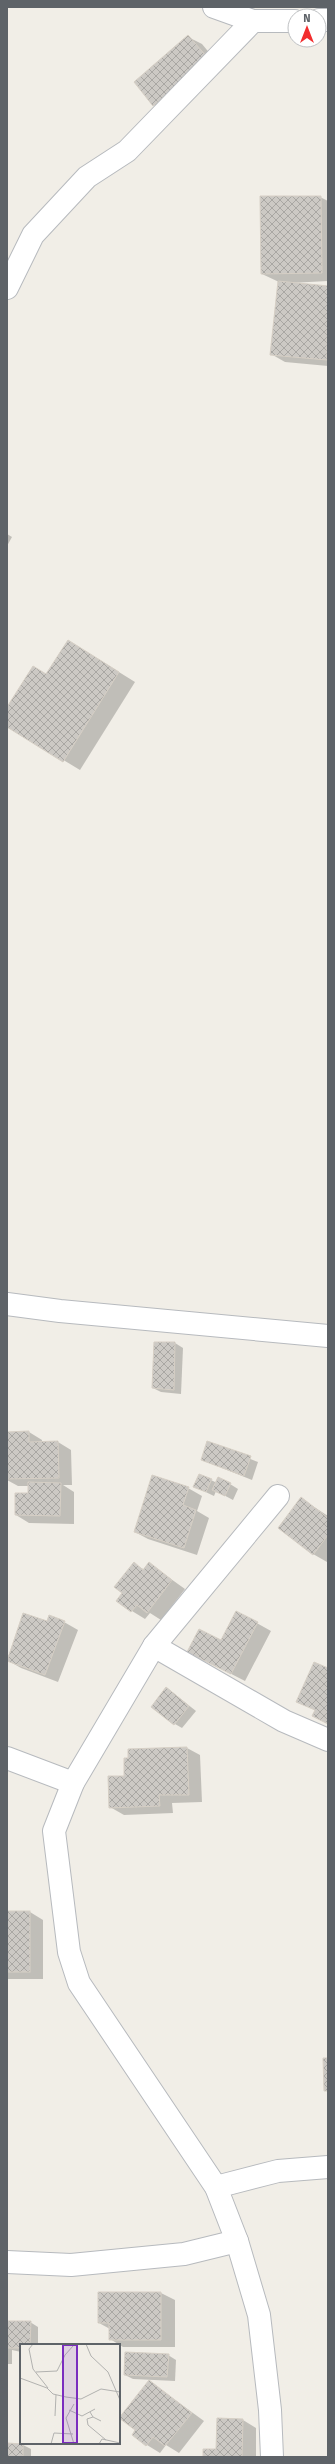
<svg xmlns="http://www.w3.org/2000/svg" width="335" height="2464" font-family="'Fira Sans',sans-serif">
	<defs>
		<pattern id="building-cross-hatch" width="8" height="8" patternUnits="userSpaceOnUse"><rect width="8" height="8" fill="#ccc9c4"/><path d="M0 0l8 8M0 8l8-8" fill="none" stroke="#a9a7a3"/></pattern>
	</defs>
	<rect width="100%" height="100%" fill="#f1eee7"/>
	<g fill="#0003">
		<polygon points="188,37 202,44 221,67 168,113 154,105"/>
		<polygon points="320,197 328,201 328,281 290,283 328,287 328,366 285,362 271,354 279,282 262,274"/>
		<polygon points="7,534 12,537 7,546"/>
		<polygon points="85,651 135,682 80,770 7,726 7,709"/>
		<polygon points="155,1343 175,1343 183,1348 181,1394 161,1392 153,1388"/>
		<polygon points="29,1432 42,1440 42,1443 58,1442 71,1450 72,1485 63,1485 74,1492 74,1524 29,1523 16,1515 29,1494 29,1486 18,1486 7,1480 7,1433"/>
		<polygon points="208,1442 258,1462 252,1480 202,1460"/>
		<polygon points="211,1480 217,1483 230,1484 238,1489 233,1500 216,1491 214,1496 195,1487"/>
		<polygon points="188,1488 202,1496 197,1511 209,1518 197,1555 148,1539 135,1532"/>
		<polygon points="302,1499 328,1516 327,1562 313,1554"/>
		<polygon points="134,1564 145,1570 150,1564 185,1589 161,1620 150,1613 145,1619 132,1611 123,1593"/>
		<polygon points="237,1612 271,1631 245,1681 202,1659 222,1641"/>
		<polygon points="24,1614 47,1623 64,1622 78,1630 58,1682 21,1668 7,1660"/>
		<polygon points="167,1688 196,1711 182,1728 175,1724"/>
		<polygon points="187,1748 200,1755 202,1802 172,1803 173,1813 124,1815 110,1807 125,1777"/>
		<polygon points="7,1912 30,1912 43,1920 43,1979 7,1979"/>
		<polygon points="161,2293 175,2300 175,2347 123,2347 110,2339 110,2329 99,2323"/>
		<polygon points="8,2322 30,2322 38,2327 38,2345 21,2345 21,2352 12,2350 12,2364 7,2364"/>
		<polygon points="168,2355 176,2360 175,2381 133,2379 125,2375"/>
		<polygon points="149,2381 204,2421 179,2453 166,2445 160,2453 147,2445"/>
		<polygon points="243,2420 256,2428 256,2457 204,2457 217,2450"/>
		<polygon points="7,2444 23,2445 31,2449 31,2457 7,2457"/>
	</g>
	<g fill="url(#building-cross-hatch)" stroke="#d6cfc5">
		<polygon points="188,35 208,58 153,106 134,82"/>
		<polygon points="260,196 321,196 322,273 261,274"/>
		<polygon points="278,281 328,286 327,360 270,355"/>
		<polygon points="68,640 119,672 63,762 7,727 7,707 33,666 46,674"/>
		<polygon points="154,1342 175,1342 174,1390 152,1388"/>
		<polygon points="29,1431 29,1442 58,1441 59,1478 7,1479 7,1432"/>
		<polygon points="207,1441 251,1456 244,1476 201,1460"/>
		<polygon points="199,1474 212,1479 206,1492 193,1487"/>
		<polygon points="152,1475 189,1487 183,1505 196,1510 184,1548 134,1532"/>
		<polygon points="218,1477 231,1483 225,1496 212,1490"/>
		<polygon points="28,1482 61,1483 60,1516 15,1515 15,1493 28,1493"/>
		<polygon points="301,1497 328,1518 328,1535 313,1555 278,1528"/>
		<polygon points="134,1562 143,1570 149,1562 172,1580 147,1613 137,1605 131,1612 116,1601 122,1593 114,1587"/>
		<polygon points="236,1611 258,1622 231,1674 187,1652 199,1629 221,1640"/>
		<polygon points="23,1613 47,1621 49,1615 65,1621 45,1675 7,1661"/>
		<polygon points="314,1662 328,1668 328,1724 312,1716 315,1710 296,1702"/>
		<polygon points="166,1687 189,1706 174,1725 151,1707"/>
		<polygon points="187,1747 189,1795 159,1795 160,1806 109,1808 108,1776 124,1776 124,1758 128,1758 128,1749"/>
		<rect x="7" y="1911" width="23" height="61"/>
		<polygon points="323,2058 328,2058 328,2091 324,2091"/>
		<polygon points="98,2292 161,2292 161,2340 109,2340 109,2323 98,2323"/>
		<polygon points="7,2321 31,2321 30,2345 21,2345 21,2348 7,2348"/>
		<polygon points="125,2352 169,2354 167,2377 124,2375"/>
		<polygon points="149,2380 192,2413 165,2446 153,2437 146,2446 132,2435 135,2430 119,2418"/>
		<polygon points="217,2418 243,2419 242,2457 203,2457 203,2449 216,2449"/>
		<polygon points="7,2443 23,2444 23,2457 7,2457"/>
	</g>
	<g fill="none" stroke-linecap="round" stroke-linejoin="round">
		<defs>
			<g id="street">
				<polyline points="214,7 253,21 295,21"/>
				<polyline points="319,20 328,20"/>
				<polyline points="7,288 33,235 87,177 127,151 253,21"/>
				<polyline points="7,1304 60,1311 328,1336"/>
				<polyline points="154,1646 284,1721 328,1740"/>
				<polyline points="7,1758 73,1783"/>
				<polyline points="216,2187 278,2171 328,2167"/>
				<polyline points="7,2262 71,2265 184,2254 237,2241"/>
				<polyline points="272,2457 270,2410 259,2315 237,2241 216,2187 79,1983 69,1952 54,1831 73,1783 154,1646 278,1496"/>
			</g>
		</defs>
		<use href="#street" stroke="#b7babe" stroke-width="24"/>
		<use href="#street" stroke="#fff" stroke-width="22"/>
	</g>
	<g transform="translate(20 2344)">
		<rect width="100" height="100" fill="#f1eee7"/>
		<path fill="none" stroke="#b2b2b0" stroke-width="1" d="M13 0 9 5 13 25 28 44M50 0H86M66 0 71 12 88 28 100 56M16 28 37 27 45 11 53 2M0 34 27 44 33 50 46 53 61 55 81 45 100 48M49 66 62 72 75 65M70 68 73 73 81 77M35 72 36 51M73 73 67 75 68 81 86 96M31 100 34 89 53 90M54 100 46 74 54 60M79 100 82 95 100 99"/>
		<path fill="#7b2cbf" fill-opacity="0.15" stroke="#7b2cbf" stroke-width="2" d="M43 1H57V99H43Z"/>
		<rect width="100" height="100" fill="none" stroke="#5e6368" stroke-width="2"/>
	</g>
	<rect width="335" height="2464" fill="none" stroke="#5e6368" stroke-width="16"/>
	<g transform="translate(307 28)"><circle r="19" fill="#ffffff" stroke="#bfc1c3"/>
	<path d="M0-3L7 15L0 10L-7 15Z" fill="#f22d2e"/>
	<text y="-6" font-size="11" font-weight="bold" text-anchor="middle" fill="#5e6368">N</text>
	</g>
</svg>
